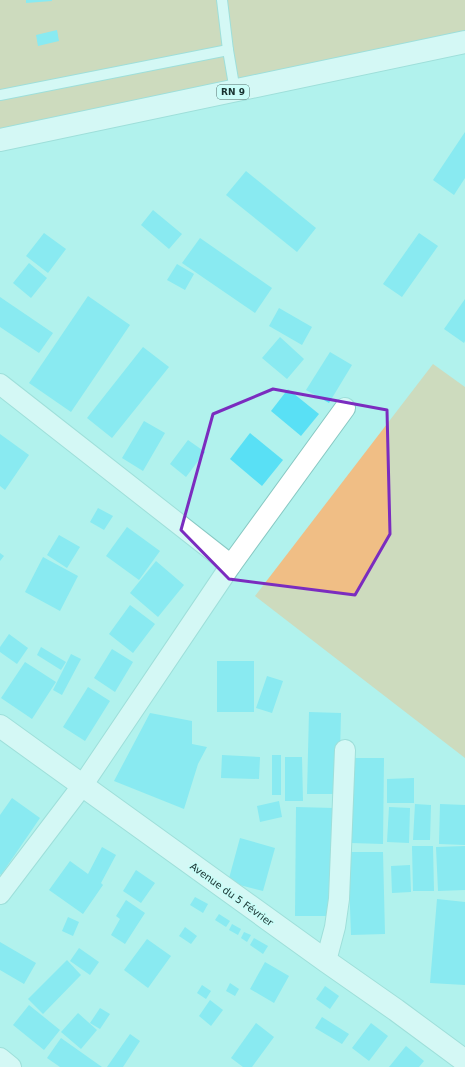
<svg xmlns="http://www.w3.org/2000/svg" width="465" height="1067" font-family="'DejaVu Sans',sans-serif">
	<rect width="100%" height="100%" fill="#b1f2ed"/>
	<g fill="#f0be85">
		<polygon points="0,0 465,0 465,35 0,141"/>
		<polygon points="433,364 465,387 465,758 255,596"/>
	</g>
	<g fill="#59e0f5">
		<polygon points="26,0 52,0 52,1 26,3"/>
		<polygon points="57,30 59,41 38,46 36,35"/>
		<polygon points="465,132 465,178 454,195 433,180"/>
		<polygon points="246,171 316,228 297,252 226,195"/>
		<polygon points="153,210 182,234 169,249 141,225"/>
		<polygon points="44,233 66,249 48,273 26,256"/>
		<polygon points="419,233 438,246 402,297 383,284"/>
		<polygon points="200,238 272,288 255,313 182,263"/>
		<polygon points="29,263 47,278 31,298 13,283"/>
		<polygon points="177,264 194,274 185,290 167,280"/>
		<polygon points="88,296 130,325 71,412 29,383"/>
		<polygon points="0,297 53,333 39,353 0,327"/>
		<polygon points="465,299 465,341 464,343 444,329"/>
		<polygon points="279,308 312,327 302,345 269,326"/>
		<polygon points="280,337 304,359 287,379 262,358"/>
		<polygon points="143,347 169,367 112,438 87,418"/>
		<polygon points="330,352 352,365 329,403 306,390"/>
		<polygon points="288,389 319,414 301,436 271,411"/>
		<polygon points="144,421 165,433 143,471 122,458"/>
		<polygon points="250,433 283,460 262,486 230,459"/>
		<polygon points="0,434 29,455 5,490 0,486"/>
		<polygon points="188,440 205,452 186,477 170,464"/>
		<polygon points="98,508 113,516 104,530 90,522"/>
		<polygon points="127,527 160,551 139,580 106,556"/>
		<polygon points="59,535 80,547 67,568 47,555"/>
		<polygon points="0,553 4,556 0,561"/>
		<polygon points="43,557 78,576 60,611 25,592"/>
		<polygon points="156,561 184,585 158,617 130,593"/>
		<polygon points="130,605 155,624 133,653 109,634"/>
		<polygon points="9,634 28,648 17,664 0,652 0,647"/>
		<polygon points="41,647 66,662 61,670 37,655"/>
		<polygon points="112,649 133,662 115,692 94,678"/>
		<polygon points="71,654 81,659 62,695 53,690"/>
		<rect x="217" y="661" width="37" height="51"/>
		<polygon points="25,662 56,682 32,719 1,698"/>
		<polygon points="267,676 283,681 272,713 256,708"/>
		<polygon points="88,687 110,701 85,741 63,727"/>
		<polygon points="309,712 341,713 339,794 307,794"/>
		<polygon points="150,713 192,721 192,744 207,747 198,764 184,809 114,781"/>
		<polygon points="222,755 260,757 259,779 221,778"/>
		<rect x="272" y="755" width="9" height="40"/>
		<polygon points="285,757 302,757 303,801 285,801"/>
		<polygon points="352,758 384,758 383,844 351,843"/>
		<polygon points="414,778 414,803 387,803 387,779"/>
		<polygon points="12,798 40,818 1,875 0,874 0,815"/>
		<polygon points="279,801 282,817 260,822 257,806"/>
		<polygon points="415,804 431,805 430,840 413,840"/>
		<polygon points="440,804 465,805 465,845 439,844"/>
		<polygon points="296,807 334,808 333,916 295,916"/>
		<polygon points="389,807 410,808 409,843 387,842"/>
		<polygon points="240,838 275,848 263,891 228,882"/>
		<polygon points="412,846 433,846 434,891 413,891"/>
		<polygon points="465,846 465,890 438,891 436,847"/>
		<polygon points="102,847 116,855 101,883 103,885 83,914 49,890 70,861 88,874"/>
		<polygon points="348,852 383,852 385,934 351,935"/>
		<polygon points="410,865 411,892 392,893 391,866"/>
		<polygon points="136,870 155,883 141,903 123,891"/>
		<polygon points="195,897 208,904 203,913 190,905"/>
		<polygon points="437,899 465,902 465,985 430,983"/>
		<polygon points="126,900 145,913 125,944 111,935 120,919 116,916"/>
		<polygon points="219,914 230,921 226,927 215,920"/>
		<polygon points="68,917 79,922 73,936 62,931"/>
		<polygon points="232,924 241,929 238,935 229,930"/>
		<polygon points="185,927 197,936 191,944 179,936"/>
		<polygon points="244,932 251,935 247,942 241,938"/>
		<polygon points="254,938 268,946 263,954 250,945"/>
		<polygon points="147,939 171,956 148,988 124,970"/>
		<polygon points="0,942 36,963 24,984 0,970"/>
		<polygon points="79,948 99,962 90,975 70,961"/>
		<polygon points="67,960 81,975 43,1014 28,999"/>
		<polygon points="265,962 289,976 274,1003 250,989"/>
		<polygon points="230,983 239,989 235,996 226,991"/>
		<polygon points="202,985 211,991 206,999 197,993"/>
		<polygon points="325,986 339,996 330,1009 316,999"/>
		<polygon points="210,1000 223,1010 211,1026 199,1016"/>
		<polygon points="29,1005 60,1030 44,1050 13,1025"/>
		<polygon points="100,1008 110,1014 100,1029 90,1023"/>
		<polygon points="78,1013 97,1030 81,1049 61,1032"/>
		<polygon points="322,1017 349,1034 342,1044 315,1028"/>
		<polygon points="256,1023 274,1037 252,1067 243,1067 231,1058"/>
		<polygon points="371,1023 388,1036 369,1061 352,1048"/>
		<polygon points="130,1034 140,1041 123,1067 107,1067"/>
		<polygon points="61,1038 102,1067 60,1067 47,1058"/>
		<polygon points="406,1046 424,1061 419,1067 389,1067"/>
	</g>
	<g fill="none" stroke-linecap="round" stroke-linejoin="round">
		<defs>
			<g id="service">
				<polyline points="222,0 228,50 235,91"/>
				<polyline points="0,95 228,50"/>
			</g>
			<g id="minor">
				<polyline points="0,384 231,565"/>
				<polyline points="0,894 82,786 231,565 345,408"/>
				<polyline points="326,961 335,927 339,899 345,750"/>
				<polyline points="0,1058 11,1067"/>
			</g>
			<polyline id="tertiary" points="0,726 326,961 396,1010 465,1061"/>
			<polyline id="primary" points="0,140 465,42"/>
		</defs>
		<use href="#service" stroke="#88c8c3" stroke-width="12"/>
		<use href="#minor" stroke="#88c8c3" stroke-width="22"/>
		<use href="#tertiary" stroke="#88c8c3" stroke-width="24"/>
		<use href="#primary" stroke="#88c8c3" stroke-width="24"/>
		<use href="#service" stroke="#fff" stroke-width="10"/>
		<use href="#minor" stroke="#fff" stroke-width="20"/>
		<use href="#tertiary" stroke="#fff" stroke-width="22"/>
		<use href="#primary" stroke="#fff" stroke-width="22"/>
	</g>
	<path d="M0 0H465V1067H0ZM273 389 387 410 390 534 355 595 229 579 181 530 213 414Z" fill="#b1f2ed" fill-opacity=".55" fill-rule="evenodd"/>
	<path fill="none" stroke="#7b2cbf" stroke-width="3" stroke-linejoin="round" d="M273 389 387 410 390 534 355 595 229 579 181 530 213 414Z"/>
	<g text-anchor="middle" stroke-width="3.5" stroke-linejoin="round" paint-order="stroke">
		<rect fill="#cafdf8" stroke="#4c6e6b" stroke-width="1" x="217" y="85" width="32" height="14" rx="3"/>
		<g font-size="9" font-weight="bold" fill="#16302e">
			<text x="233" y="95">RN 9</text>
		</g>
		<g font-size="10" fill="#16302e" stroke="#cafdf8">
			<text transform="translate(232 894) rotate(36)" y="4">Avenue du 5 Février</text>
		</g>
	</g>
</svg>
